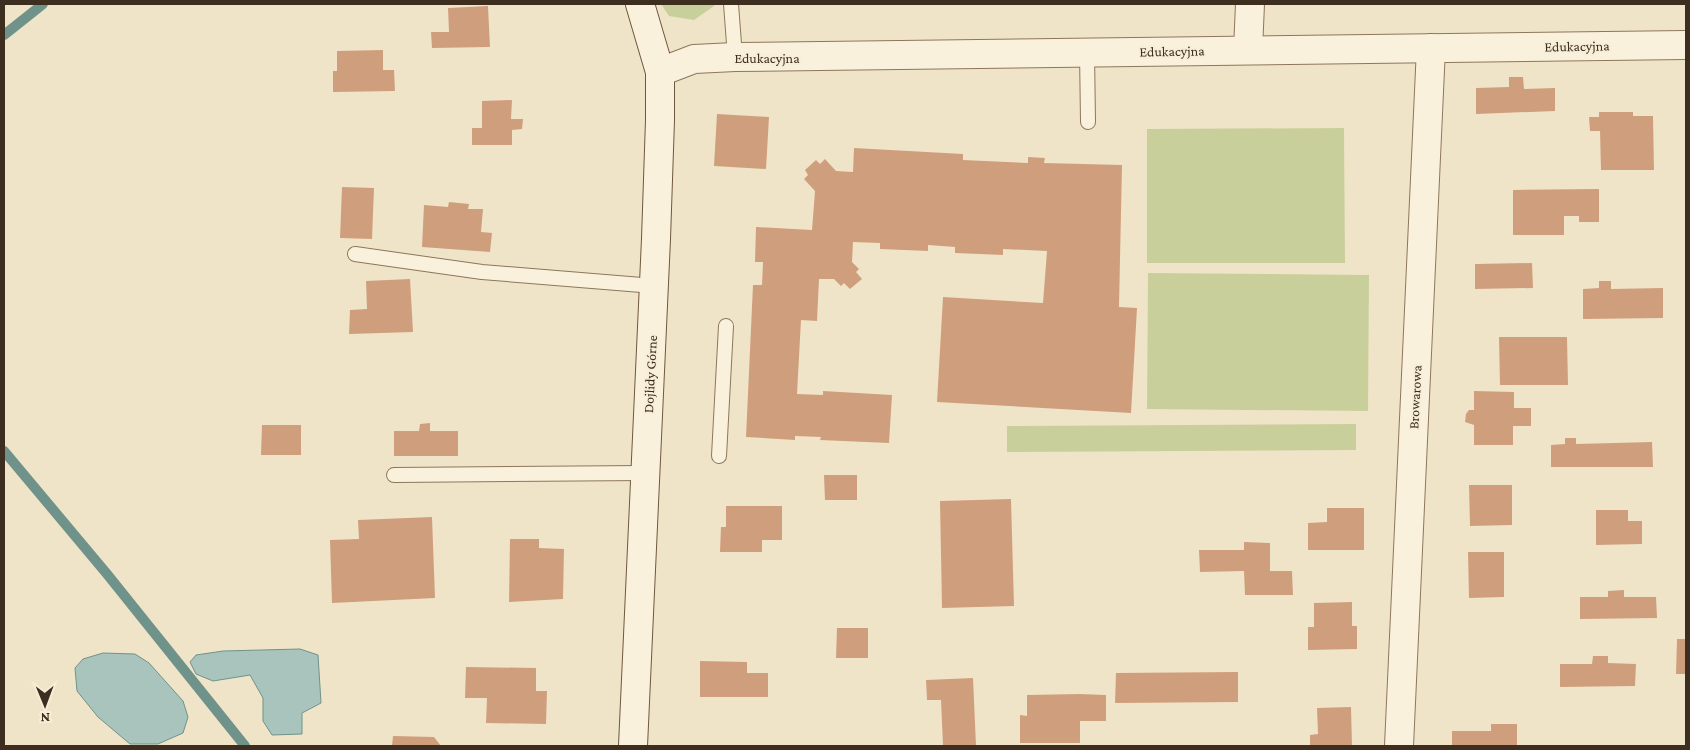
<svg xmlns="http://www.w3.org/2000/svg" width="1690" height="750" font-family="'Crimson Pro',serif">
	<rect width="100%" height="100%" fill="#f0e4c8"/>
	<g fill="#c9cf9b">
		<polygon points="661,4 715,4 714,6 694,20 669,16"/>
		<polygon points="1344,128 1345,263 1147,263 1147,129"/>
		<polygon points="1148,273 1369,275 1368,411 1147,409"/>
		<polygon points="1356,424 1356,450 1007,452 1007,426"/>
	</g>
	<g fill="#a9c4bc" stroke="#6f938a">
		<polygon points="300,649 318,655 321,703 302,713 302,734 272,735 263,721 263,698 250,675 213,681 196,674 190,662 196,655 223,651"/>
		<polygon points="103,653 135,654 149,663 183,701 188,717 183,733 158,744 130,744 98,717 77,691 75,668 83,659"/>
	</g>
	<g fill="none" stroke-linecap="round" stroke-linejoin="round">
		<g stroke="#6f938a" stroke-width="10">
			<polyline points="4,35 43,4"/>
			<polyline points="4,451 107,574 245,746"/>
		</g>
	</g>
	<g fill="#cf9f7d">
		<polygon points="488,6 490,47 432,48 431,32 449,32 448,8"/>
		<polygon points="383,50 383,70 394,70 395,91 333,92 333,71 337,71 337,51"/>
		<polygon points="1509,77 1523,77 1524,89 1555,88 1555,111 1476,114 1476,88 1509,87"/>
		<polygon points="512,100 511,119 523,119 522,129 512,130 512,145 472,145 472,128 482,128 482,101"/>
		<polygon points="1599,112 1633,112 1633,116 1653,116 1654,170 1601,170 1600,131 1590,131 1589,117 1599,117"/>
		<polygon points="717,114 769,117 766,169 714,166"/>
		<polygon points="854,148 963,154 963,160 1028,163 1028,157 1045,158 1044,163 1122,165 1119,307 1137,308 1131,413 937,402 943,297 1043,303 1047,251 1003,249 1003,255 955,253 955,247 928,245 928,251 880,249 880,243 853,242 852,262 859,269 856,272 862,279 850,289 844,283 841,286 834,279 819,279 817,321 801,320 797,394 823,395 823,391 892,395 889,443 820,440 821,437 795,436 795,440 746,437 753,285 762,285 763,262 755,262 756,227 812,230 815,191 804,179 808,175 805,170 816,160 820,164 825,159 836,171 853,172"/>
		<polygon points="342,187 374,188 372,239 340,238"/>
		<polygon points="1599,189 1599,222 1579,222 1579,216 1564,216 1564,235 1513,235 1513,190"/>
		<polygon points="449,202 469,204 468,209 483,209 481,232 492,233 490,252 422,247 424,205 448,207"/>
		<polygon points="1532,263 1533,288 1475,289 1475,264"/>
		<polygon points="410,279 413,332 349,334 350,310 367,309 366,281"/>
		<polygon points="1599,281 1611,281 1611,289 1663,288 1663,318 1583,319 1583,289 1599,288"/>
		<polygon points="1499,337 1567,337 1568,385 1500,385"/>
		<polygon points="1474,391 1514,392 1514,408 1531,408 1531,426 1513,426 1513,445 1474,445 1474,425 1465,422 1466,414 1469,410 1474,410"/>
		<polygon points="430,423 430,431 458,431 458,456 394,456 394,431 419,431 420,424"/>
		<polygon points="262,425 301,425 301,455 261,455"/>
		<polygon points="1565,438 1576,438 1576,444 1652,442 1653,467 1551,467 1551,445 1565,444"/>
		<polygon points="824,475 857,475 857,500 825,500"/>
		<polygon points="1469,485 1512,485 1512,525 1470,526"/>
		<polygon points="1011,499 1014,606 942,608 940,501"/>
		<polygon points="726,506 782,506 782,540 762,540 762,552 720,552 721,527 726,527"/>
		<polygon points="1327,508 1364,508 1364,550 1308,550 1308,523 1327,522"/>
		<polygon points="1596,510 1628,510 1628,521 1642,521 1642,544 1596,545"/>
		<polygon points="432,517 435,598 332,603 330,540 359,539 358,520"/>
		<polygon points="510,539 539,539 539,548 564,549 563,599 509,602"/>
		<polygon points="1244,542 1270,543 1270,571 1292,571 1293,595 1245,595 1244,571 1200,572 1199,550 1244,550"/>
		<polygon points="1468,552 1504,552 1504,597 1469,598"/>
		<polygon points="1624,590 1624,597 1656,597 1657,618 1580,619 1580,597 1608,597 1608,591"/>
		<polygon points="1352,602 1352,626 1357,626 1357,649 1308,650 1308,627 1314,627 1314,603"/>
		<polygon points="837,628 868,628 868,658 836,658"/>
		<polygon points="1677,639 1686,639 1686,674 1676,674"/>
		<polygon points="1593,656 1608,656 1608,663 1636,664 1635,686 1560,687 1560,664 1592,664"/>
		<polygon points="700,661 747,662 747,673 768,673 768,697 700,697"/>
		<polygon points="466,667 536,668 536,691 547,691 546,724 486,723 487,698 465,698"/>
		<polygon points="1238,672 1238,702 1115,703 1116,673"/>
		<polygon points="973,678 976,746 943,746 941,700 927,700 926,680"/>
		<polygon points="1079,694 1106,695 1106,721 1080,721 1080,743 1020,743 1020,715 1027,716 1027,695"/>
		<polygon points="1351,707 1352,746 1310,746 1310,735 1318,734 1317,708"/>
		<polygon points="1491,724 1517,724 1517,746 1452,746 1452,731 1491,731"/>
		<polygon points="393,736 434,737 441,746 392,746"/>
	</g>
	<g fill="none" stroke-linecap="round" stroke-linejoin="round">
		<defs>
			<g id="lane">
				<polyline points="731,4 735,57"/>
				<polyline points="1087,52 1088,122"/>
				<polyline points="355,254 482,272 654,286"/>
				<polyline points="719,456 726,326"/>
				<polyline points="394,475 645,473"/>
			</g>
			<g id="street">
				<polyline points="1248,50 1250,4"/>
				<polyline points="660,72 694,59 735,57 1686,45"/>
				<polyline points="1399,746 1431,48"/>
			</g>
			<polyline id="secondary" points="633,746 656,239 660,120 660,72 640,4"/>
		</defs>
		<use href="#lane" stroke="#8d765c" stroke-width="16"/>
		<use href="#street" stroke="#8d765c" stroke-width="30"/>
		<use href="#secondary" stroke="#6f573f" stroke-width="30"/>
		<use href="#lane" stroke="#faf1dc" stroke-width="14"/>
		<use href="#street" stroke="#faf1dc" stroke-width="28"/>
		<use href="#secondary" stroke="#faf1dc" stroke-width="28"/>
	</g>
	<g text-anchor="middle" stroke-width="4" stroke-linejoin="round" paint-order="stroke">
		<g font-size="14" fill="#3d2e20" stroke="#f7eed8">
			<text transform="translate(1577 46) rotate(-1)" y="5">Edukacyjna</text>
			<text transform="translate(1172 51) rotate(-1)" y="5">Edukacyjna</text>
			<text x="767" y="63">Edukacyjna</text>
			<text transform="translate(650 374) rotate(-87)" y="5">Dojlidy Górne</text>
			<text transform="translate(1415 397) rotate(-87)" y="5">Browarowa</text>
		</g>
	</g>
	<rect width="1690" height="750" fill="none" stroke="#3d2e20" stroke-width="10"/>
	<g transform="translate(45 705) rotate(179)" stroke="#f7eed8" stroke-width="4" paint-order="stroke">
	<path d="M0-4L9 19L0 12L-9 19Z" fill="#3d2e20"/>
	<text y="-8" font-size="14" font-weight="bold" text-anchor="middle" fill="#3d2e20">N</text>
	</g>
</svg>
